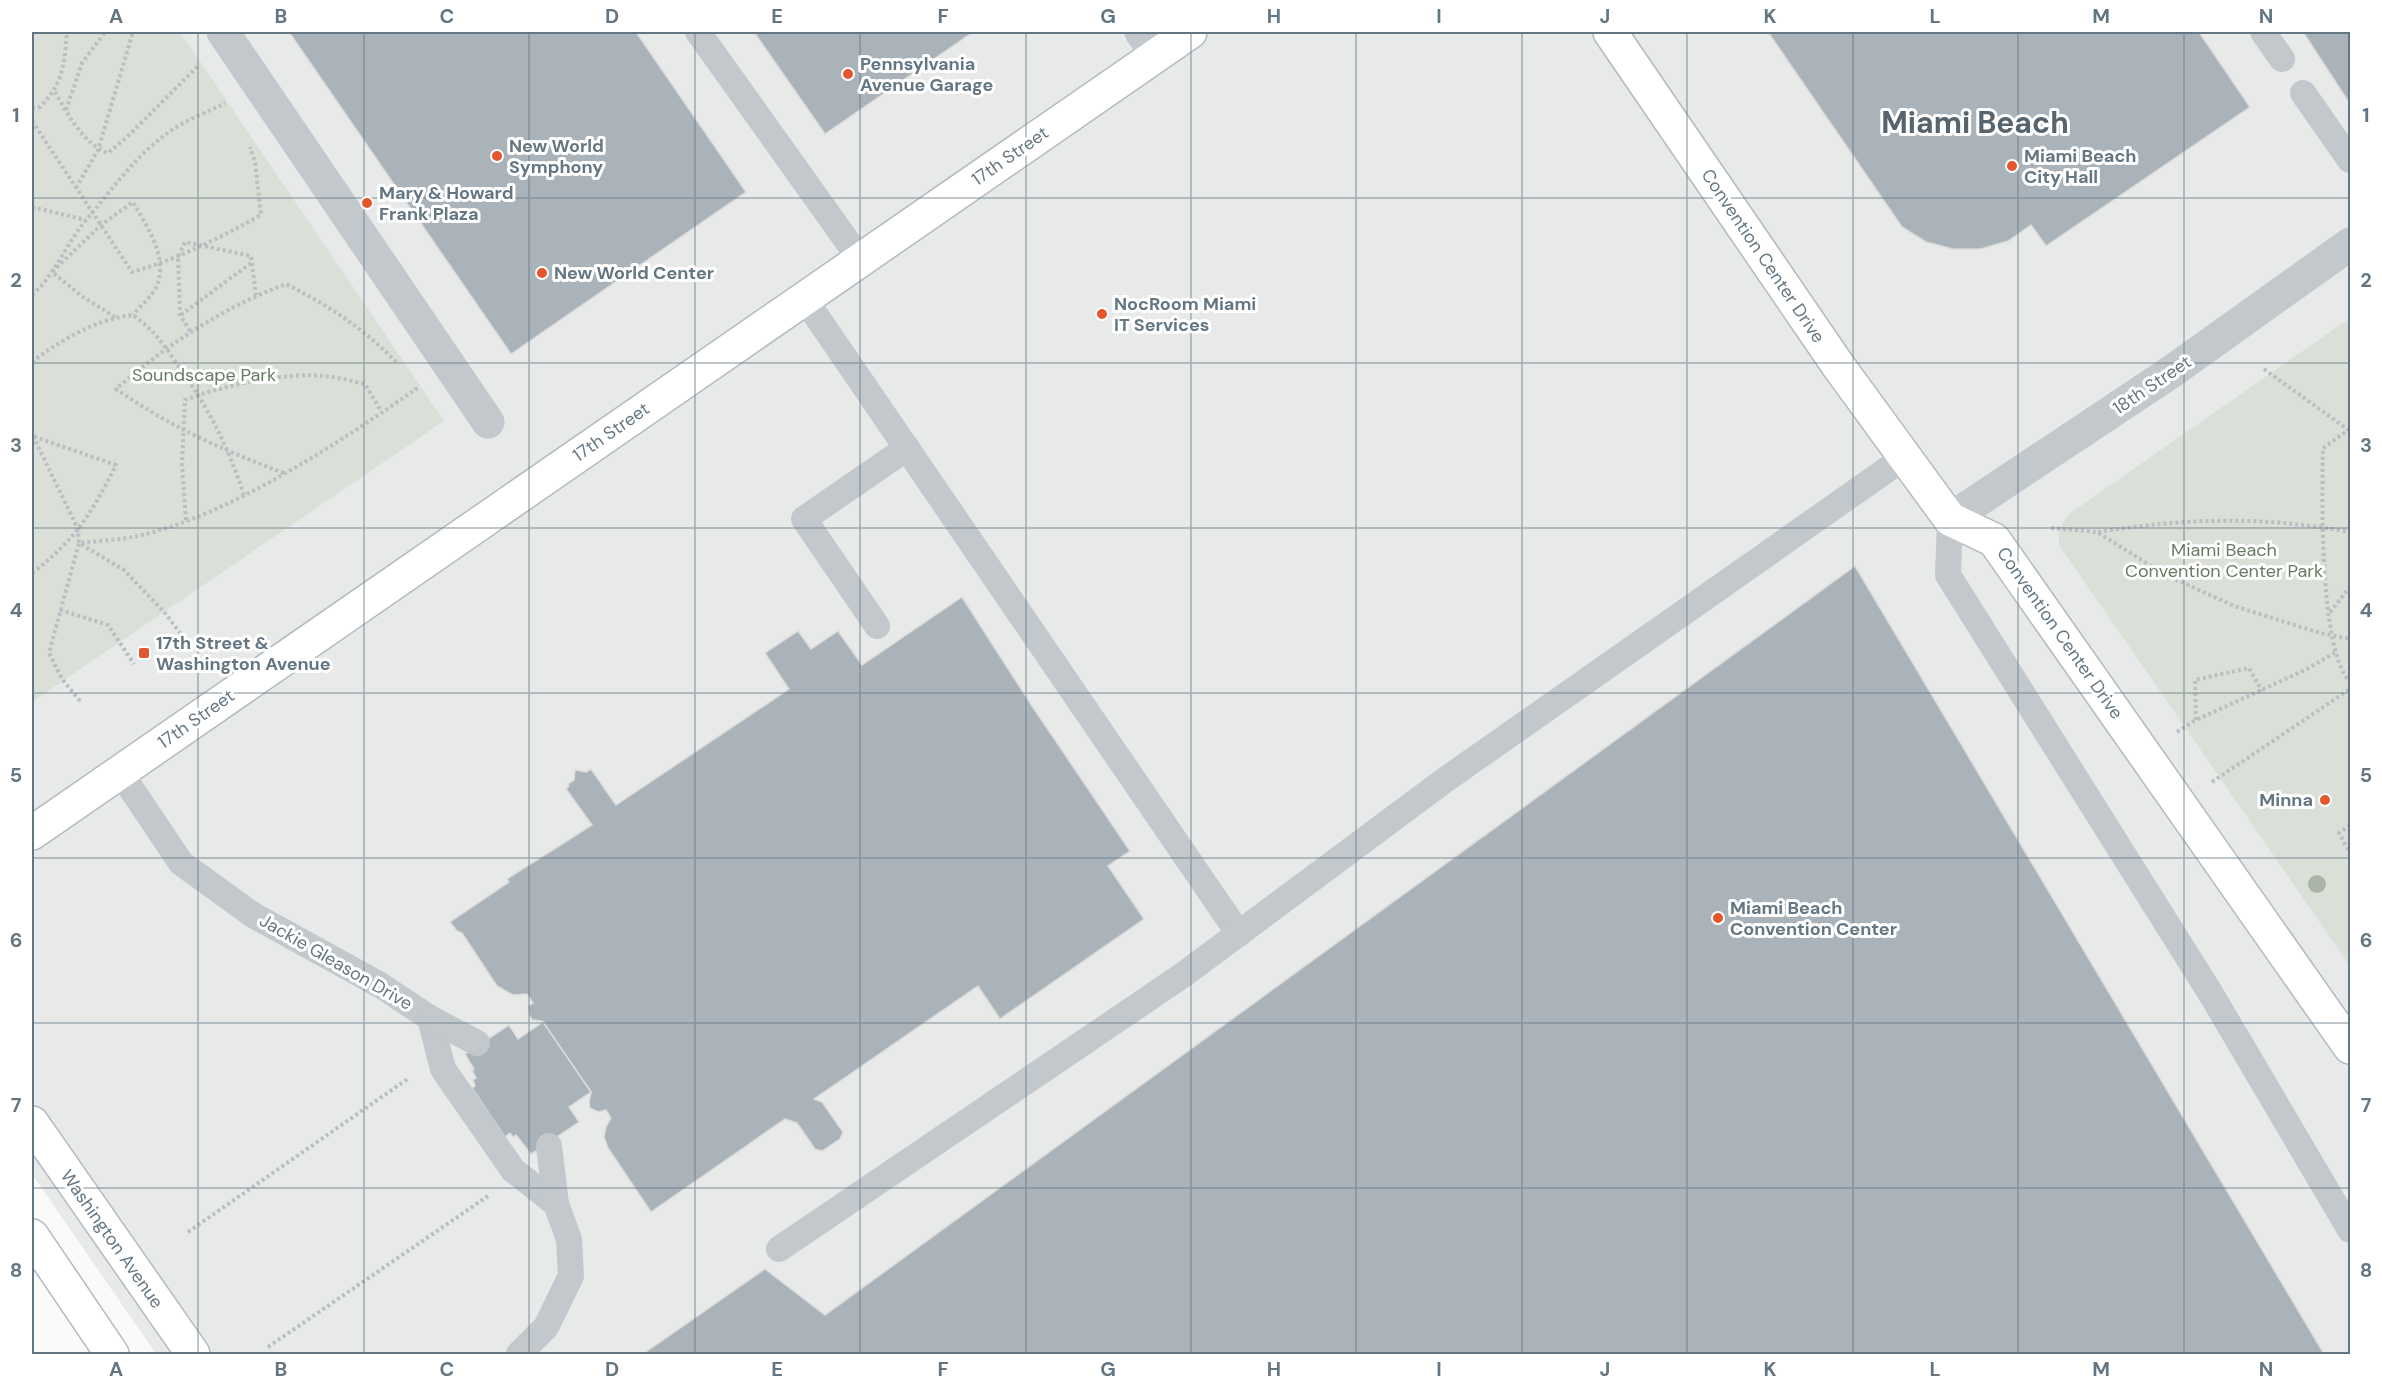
<svg xmlns="http://www.w3.org/2000/svg" width="2382" height="1386" font-family="'DM Sans',sans-serif">
	<rect width="100%" height="100%" fill="#fafaf8"/>
	<polygon fill="#e8e9e9" points="32,32 2350,32 2350,1354 156,1354 32,1174"/>
	<g fill="#dadfd7">
		<polygon points="32,32 180,32 444,421 32,702"/>
		<polygon points="2350,318 2350,966 2059,545 2059,529 2069,514"/>
	</g>
	<g fill="#aab3b9" stroke="#dcdcda" stroke-width="1.5">
		<polygon points="289,32 636,32 746,192 511,354"/>
		<polygon points="754,32 973,32 825,134"/>
		<polygon points="1768,32 2199,32 2250,107 2046,246 2031,225 2008,241 1981,249 1953,249 1926,242 1902,227"/>
		<polygon points="2303,32 2350,32 2350,104"/>
		<polygon points="1855,566 2324,1354 643,1354 765,1269 825,1315"/>
		<polygon points="962,597 1030,703 1130,851 1108,866 1144,919 1000,1019 978,986 814,1099 822,1102 843,1132 840,1139 822,1151 815,1149 797,1123 785,1119 651,1212 608,1148 604,1137 606,1127 611,1118 606,1110 598,1112 590,1108 589,1103 591,1092 542,1021 533,1020 529,1016 528,1006 533,1003 527,994 513,995 497,986 462,933 457,931 450,922 509,882 507,879 592,825 566,789 569,786 568,784 574,780 575,770 586,772 591,769 616,805 789,689 765,653 798,631 811,649 838,631 862,665"/>
		<polygon points="543,1022 591,1092 569,1107 579,1122 531,1154 516,1135 513,1137 510,1133 505,1137 472,1088 475,1086 473,1080 476,1078 472,1070 474,1069 465,1054 509,1025 518,1039"/>
	</g>
	<g fill="none" stroke-linecap="round" stroke-linejoin="round">
		<defs>
			<g id="secondary">
				<polyline points="1610,32 1837,364 1950,519 1994,540 2350,1047"/>
				<polyline points="32,833 1190,32"/>
				<polyline points="32,1123 193,1354"/>
				<polyline points="32,1236 112,1354"/>
			</g>
		</defs>
		<use href="#secondary" stroke="#b3babf" stroke-width="36"/>
		<g stroke="#bbbfc2" stroke-width="4" stroke-dasharray="3 3" stroke-linecap="butt">
			<path d="M55 92C67 113 84 145 108 153L127 137 199 65"/>
			<path d="M32 108 40 107C64 82 64 65 67 32"/>
			<polyline points="66,110 82,63 105,32"/>
			<path d="M32 121 132 272C180 258 218 239 261 215L255 162 250 147"/>
			<polyline points="76,188 98,150 133,32"/>
			<polyline points="32,207 86,220"/>
			<path d="M32 295C55 275 66 244 86 220 113 189 136 154 172 130 188 119 208 112 225 103"/>
			<polyline points="181,315 251,263"/>
			<path d="M115 317 83 297 52 272 101 225 133 202C147 227 168 256 157 285 153 296 140 306 133 315"/>
			<polyline points="190,331 180,315 178,257 185,242 251,256 256,295"/>
			<path d="M32 362C61 340 96 319 133 315 153 329 166 347 179 367 210 410 227 445 244 495"/>
			<polyline points="2264,369 2350,431"/>
			<path d="M2350 429 2323 448C2322 496 2319 650 2350 682"/>
			<polyline points="33,436 78,529 79,543 124,570 165,613 180,633"/>
			<path d="M284 473C224 451 169 426 116 389 168 344 222 308 286 284 328 305 366 330 398 364"/>
			<path d="M186 520 182 465 185 400C220 386 286 372 324 376 337 377 352 381 365 384L381 411"/>
			<polyline points="2051,528 2097,532 2164,574 2234,606 2320,633 2350,639"/>
			<path d="M2098 532C2186 518 2262 516 2350 532"/>
			<path d="M32 573C74 542 93 511 116 465L32 436"/>
			<polyline points="60,610 108,625 134,664"/>
			<polyline points="2330,612 2350,587"/>
			<path d="M80 701 62 679 49 653 79 543C98 541 119 540 138 536 230 515 339 443 416 389L415 387"/>
			<polyline points="2196,720 2195,680 2249,668 2262,691"/>
			<polyline points="2177,732 2196,720 2305,670 2336,652"/>
			<polyline points="2212,782 2350,689"/>
			<polyline points="2350,825 2339,833 2350,853"/>
			<polyline points="188,1232 409,1078"/>
			<polyline points="268,1347 488,1196"/>
		</g>
		<g stroke="#c3c8cc" stroke-width="26">
			<polyline points="698,32 860,259"/>
			<polyline points="2263,32 2282,59"/>
			<polyline points="2303,93 2350,160"/>
			<polyline points="804,298 1239,934"/>
			<polyline points="1950,519 1948,575 2211,994 2350,1230"/>
			<polyline points="877,626 804,519 907,448"/>
			<polyline points="120,772 181,863 253,915 380,985 430,1018 443,1069 513,1170 556,1204 569,1239 571,1276 546,1327 519,1354"/>
			<polyline points="430,1018 477,1043"/>
			<polyline points="549,1146 556,1204"/>
			<polyline points="779,1249 1183,975 1445,780 1905,457"/>
		</g>
		<g stroke="#c3c8cc" stroke-width="33">
			<polyline points="223,32 488,422"/>
			<polyline points="1141,32 1157,54"/>
			<polyline points="1950,519 2171,372 2350,244"/>
		</g>
		<use href="#secondary" stroke="#fff" stroke-width="33"/>
	</g>
	<circle fill="#aab4a7" cx="2317" cy="884" r="9"/>
	<path fill="none" stroke="#657683" stroke-width="1.5" stroke-opacity="0.55" d="M198 32V1354M364 32V1354M529 32V1354M695 32V1354M860 32V1354M1026 32V1354M1191 32V1354M1356 32V1354M1522 32V1354M1687 32V1354M1853 32V1354M2018 32V1354M2184 32V1354M32 198H2350M32 363H2350M32 528H2350M32 693H2350M32 858H2350M32 1023H2350M32 1188H2350"/>
	<g fill="#e4572e" stroke="#fff" stroke-width="2">
		<circle cx="848" cy="74" r="6"/>
		<circle cx="497" cy="156" r="6"/>
		<circle cx="2012" cy="166" r="6"/>
		<circle cx="367" cy="203" r="6"/>
		<circle cx="542" cy="273" r="6"/>
		<circle cx="1102" cy="314" r="6"/>
		<rect x="138" y="647" width="12" height="12" rx="3"/>
		<circle cx="2325" cy="800" r="6"/>
		<circle cx="1718" cy="918" r="6"/>
	</g>
	<g text-anchor="middle" stroke-width="6" stroke-linejoin="round" paint-order="stroke">
		<g font-size="18" font-weight="bold" fill="#657683" stroke="#fff" text-anchor="start">
			<text x="860" y="70">Pennsylvania<tspan x="860" dy="21">Avenue Garage</tspan></text>
			<text x="509" y="152">New World<tspan x="509" dy="21">Symphony</tspan></text>
			<text x="2024" y="162">Miami Beach<tspan x="2024" dy="21">City Hall</tspan></text>
			<text x="379" y="199">Mary &amp; Howard<tspan x="379" dy="21">Frank Plaza</tspan></text>
			<text x="554" y="279">New World Center</text>
			<text x="1114" y="310">NocRoom Miami<tspan x="1114" dy="21">IT Services</tspan></text>
			<text x="156" y="649">17th Street &amp;<tspan x="156" dy="21">Washington Avenue</tspan></text>
			<text x="2313" y="806" text-anchor="end">Minna</text>
			<text x="1730" y="914">Miami Beach<tspan x="1730" dy="21">Convention Center</tspan></text>
		</g>
		<g font-size="18" fill="#657683" stroke="#fff">
			<text transform="translate(1010 156) rotate(-35)" y="6">17th Street</text>
			<text transform="translate(1763 256) rotate(56)" y="6">Convention Center Drive</text>
			<text transform="translate(2152 385) rotate(-34)" y="6">18th Street</text>
			<text transform="translate(611 432) rotate(-35)" y="6">17th Street</text>
			<text transform="translate(2060 633) rotate(55)" y="6">Convention Center Drive</text>
			<text transform="translate(196 719) rotate(-35)" y="6">17th Street</text>
			<text transform="translate(336 962) rotate(30)" y="6">Jackie Gleason Drive</text>
			<text transform="translate(112 1239) rotate(55)" y="6">Washington Avenue</text>
		</g>
		<g font-size="18" fill="#687a64" stroke="#fff">
			<text x="204" y="381">Soundscape Park</text>
			<text x="2224" y="556">Miami Beach<tspan x="2224" dy="21">Convention Center Park</tspan></text>
		</g>
		<g font-size="30" font-weight="bold" fill="#57646e" stroke="#fff">
			<text x="1975" y="133">Miami Beach</text>
		</g>
	</g>
	<rect width="2382" height="1386" fill="none" stroke="#ffffff" stroke-width="66"/>
	<rect x="33" y="33" width="2316" height="1320" fill="none" stroke="#657683" stroke-width="2"/>
	<g font-size="20" text-anchor="middle" font-weight="bold" fill="#657683">
		<text x="116" y="23">A</text>
		<text x="281" y="23">B</text>
		<text x="447" y="23">C</text>
		<text x="612" y="23">D</text>
		<text x="777" y="23">E</text>
		<text x="943" y="23">F</text>
		<text x="1108" y="23">G</text>
		<text x="1274" y="23">H</text>
		<text x="1439" y="23">I</text>
		<text x="1605" y="23">J</text>
		<text x="1770" y="23">K</text>
		<text x="1935" y="23">L</text>
		<text x="2101" y="23">M</text>
		<text x="2266" y="23">N</text>
		<text x="16" y="122">1</text>
		<text x="2366" y="122">1</text>
		<text x="16" y="287">2</text>
		<text x="2366" y="287">2</text>
		<text x="16" y="452">3</text>
		<text x="2366" y="452">3</text>
		<text x="16" y="617">4</text>
		<text x="2366" y="617">4</text>
		<text x="16" y="782">5</text>
		<text x="2366" y="782">5</text>
		<text x="16" y="947">6</text>
		<text x="2366" y="947">6</text>
		<text x="16" y="1112">7</text>
		<text x="2366" y="1112">7</text>
		<text x="16" y="1277">8</text>
		<text x="2366" y="1277">8</text>
		<text x="116" y="1376">A</text>
		<text x="281" y="1376">B</text>
		<text x="447" y="1376">C</text>
		<text x="612" y="1376">D</text>
		<text x="777" y="1376">E</text>
		<text x="943" y="1376">F</text>
		<text x="1108" y="1376">G</text>
		<text x="1274" y="1376">H</text>
		<text x="1439" y="1376">I</text>
		<text x="1605" y="1376">J</text>
		<text x="1770" y="1376">K</text>
		<text x="1935" y="1376">L</text>
		<text x="2101" y="1376">M</text>
		<text x="2266" y="1376">N</text>
	</g>
</svg>
